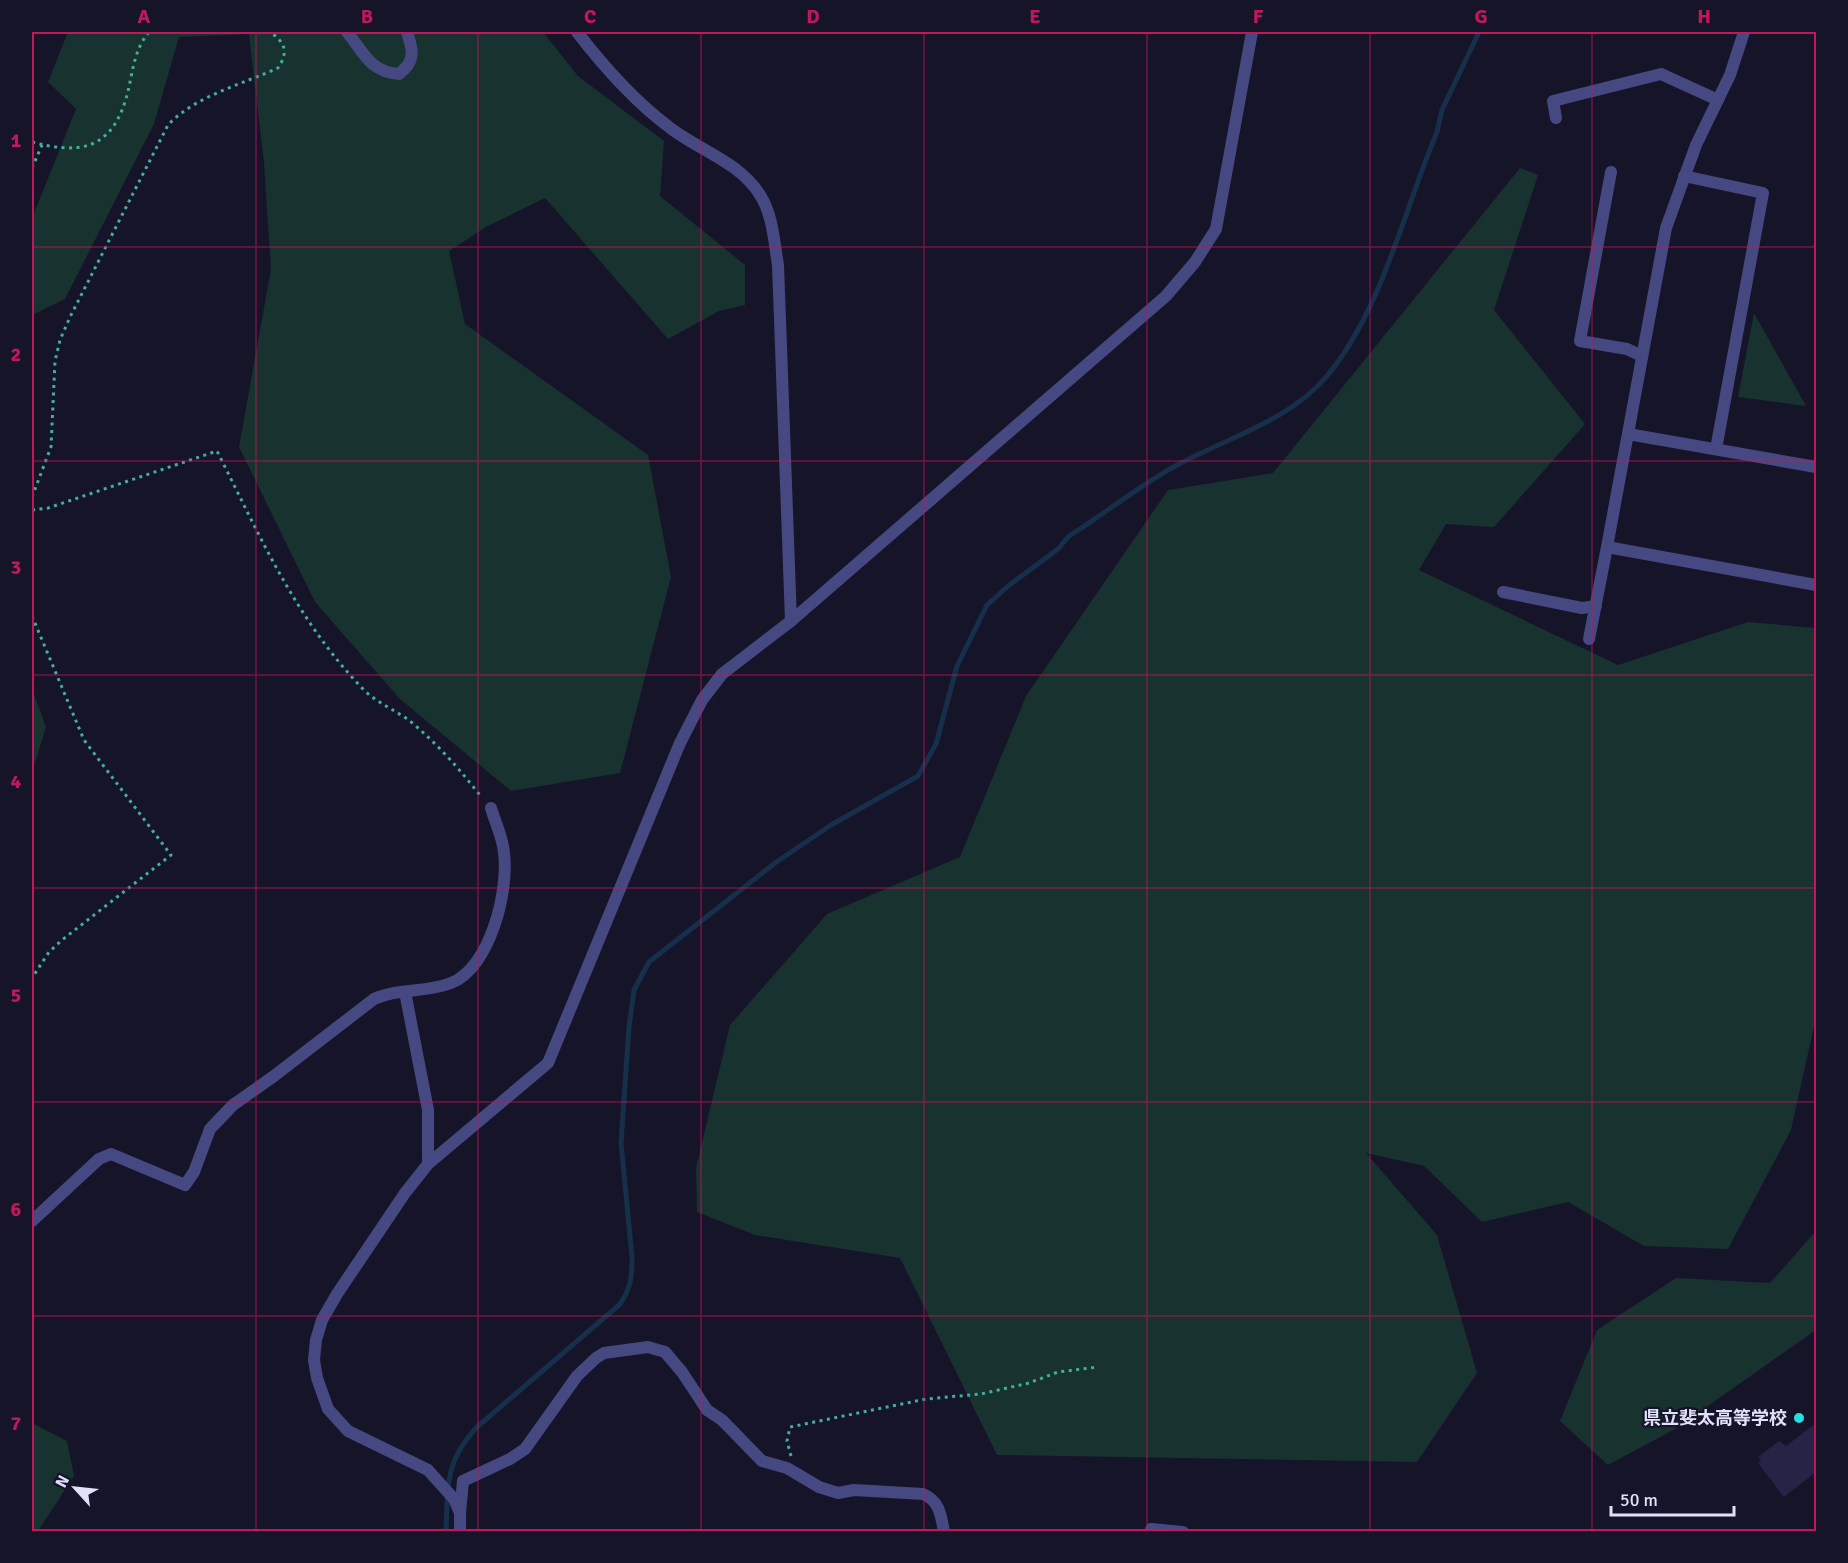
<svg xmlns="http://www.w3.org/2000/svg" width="1848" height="1563" font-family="Signika,'Noto Sans JP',sans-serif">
	<rect width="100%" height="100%" fill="#161429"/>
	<g fill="#18322f">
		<polygon points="68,32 543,32 578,76 664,141 660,196 745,265 745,305 719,311 668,339 545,198 486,227 449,251 465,324 648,455 671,577 620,773 511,791 400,699 315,602 239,447 271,269 264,163 249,34 179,37 154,124 65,299 32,315 32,218 76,109 48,82"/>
		<polygon points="1520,168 1538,175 1494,310 1585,424 1494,527 1446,524 1419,570 1618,665 1748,622 1816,628 1816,1017 1791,1130 1728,1249 1644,1246 1568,1202 1482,1222 1424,1166 1366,1153 1437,1235 1477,1373 1417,1462 997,1455 900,1258 755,1235 697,1212 696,1168 730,1025 827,914 960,857 1026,696 1168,490 1273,473"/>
		<polygon points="1754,313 1806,406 1738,397"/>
		<polygon points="32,689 46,727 32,772"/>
		<polygon points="1816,1231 1816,1330 1675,1429 1608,1465 1560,1421 1597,1330 1676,1278 1770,1283"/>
		<polygon points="32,1423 67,1441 74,1476 38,1531 32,1531"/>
	</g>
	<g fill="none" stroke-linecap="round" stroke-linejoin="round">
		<path stroke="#162f4a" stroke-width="5" d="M446 1532C448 1487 444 1462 477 1427L619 1305C631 1290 632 1276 632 1257L621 1143 629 1027 634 990 649 962 775 863 831 825 918 776 936 744 957 666 987 605 1008 586 1058 549 1069 536C1106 513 1141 484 1179 464 1229 437 1289 421 1327 376 1382 310 1404 210 1437 132L1442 110 1479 32"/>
	</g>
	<polygon fill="#272347" points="1816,1423 1816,1472 1784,1497 1758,1463 1761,1461 1758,1457 1779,1441 1786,1446"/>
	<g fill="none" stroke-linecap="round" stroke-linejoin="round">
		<g stroke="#41ae9e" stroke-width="3" stroke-dasharray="3 4.5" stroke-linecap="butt">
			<path d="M32 142C77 154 109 151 125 102 133 77 132 52 149 32"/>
			<polyline points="32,168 42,145"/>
			<path d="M32 497 51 447 55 361 60 340 70 317 168 125C195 96 243 84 278 68 289 52 285 42 270 32"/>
			<path d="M32 510 48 508 217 451C260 536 297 622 365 691 381 706 401 712 417 727 441 748 463 773 482 798"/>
			<polyline points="32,616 84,740 171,855 62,940 49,952 32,978"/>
			<polyline points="791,1456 787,1441 790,1427 926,1399 981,1394 1029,1383 1058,1372 1098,1367"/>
		</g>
		<g stroke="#464881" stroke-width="12">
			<path d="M347 32C364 53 370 72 399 74 416 61 413 50 407 32"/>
			<path d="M577 32C604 67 633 100 669 127 698 150 740 162 760 195 773 215 774 242 778 265L791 621"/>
			<polyline points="1744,32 1730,75 1696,145 1666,228 1607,547 1816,585"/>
			<polyline points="1556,118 1553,101 1661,74 1718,100"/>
			<polyline points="1611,172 1580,341 1627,349 1642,356"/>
			<polyline points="1684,176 1763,193 1716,449"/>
			<polyline points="1628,434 1816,467"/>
			<polyline points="1503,592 1582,608 1596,606"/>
			<polyline points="1589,639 1607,547"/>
			<polyline points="405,992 428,1110 428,1164"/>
			<path d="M32 1221 99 1159 111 1154 185 1185 194 1172 210 1129 233 1105 274 1076 374 999C398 988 426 993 451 983 490 968 509 891 504 853 503 838 495 822 491 808"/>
			<path d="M460 1513 463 1481 510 1459 525 1449 577 1376 596 1358 604 1353 648 1347 665 1352 682 1372 707 1410 722 1420 762 1461 787 1468 819 1487 838 1493 854 1490 923 1494C940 1501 941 1516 944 1532"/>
			<polyline points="1151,1529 1183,1532"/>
		</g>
		<polyline stroke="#464881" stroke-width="12" points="460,1532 460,1513 454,1499 428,1470 348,1431 328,1409 317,1378 314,1360 316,1340 322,1320 337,1294 405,1193 428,1164 548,1063 680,743 702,700 722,674 791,621 1166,296 1195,262 1216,229 1252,32"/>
	</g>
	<path fill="none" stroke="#c2185b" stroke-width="1.5" stroke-opacity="0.55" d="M256 32V1532M478 32V1532M701 32V1532M924 32V1532M1147 32V1532M1370 32V1532M1592 32V1532M32 247H1816M32 461H1816M32 675H1816M32 888H1816M32 1102H1816M32 1316H1816"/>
	<circle fill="#25e0e2" stroke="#161429" stroke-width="2" cx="1799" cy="1418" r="6"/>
	<g text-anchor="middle" stroke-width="4.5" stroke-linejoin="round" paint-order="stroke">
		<g font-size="18" font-weight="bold" fill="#e1e0fb" stroke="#161429" text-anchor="end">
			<text x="1787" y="1424">県立斐太高等学校</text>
		</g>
	</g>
	<rect width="1848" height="1563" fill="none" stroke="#161429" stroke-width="66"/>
	<g transform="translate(75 1488) rotate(297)" stroke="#161429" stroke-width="4.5" paint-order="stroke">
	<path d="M0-4.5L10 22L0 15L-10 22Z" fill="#e1e0fb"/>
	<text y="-9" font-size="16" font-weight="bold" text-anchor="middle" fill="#e1e0fb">N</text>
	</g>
	<path d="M1611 1506v9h123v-9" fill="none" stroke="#e1e0fb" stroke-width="3"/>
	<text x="1620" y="1506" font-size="18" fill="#e1e0fb" stroke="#161429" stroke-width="4.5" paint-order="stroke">50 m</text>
	<rect x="33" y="33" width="1782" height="1497" fill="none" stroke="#c2185b" stroke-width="2"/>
	<g font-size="20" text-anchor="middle" font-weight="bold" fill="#c2185b">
		<text x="144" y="23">A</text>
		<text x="367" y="23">B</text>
		<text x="590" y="23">C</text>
		<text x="813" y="23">D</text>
		<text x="1035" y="23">E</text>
		<text x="1258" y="23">F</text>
		<text x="1481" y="23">G</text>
		<text x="1704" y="23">H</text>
		<text x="16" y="147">1</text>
		<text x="16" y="361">2</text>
		<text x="16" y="574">3</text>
		<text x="16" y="788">4</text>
		<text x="16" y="1002">5</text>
		<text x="16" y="1216">6</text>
		<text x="16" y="1430">7</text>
	</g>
</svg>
